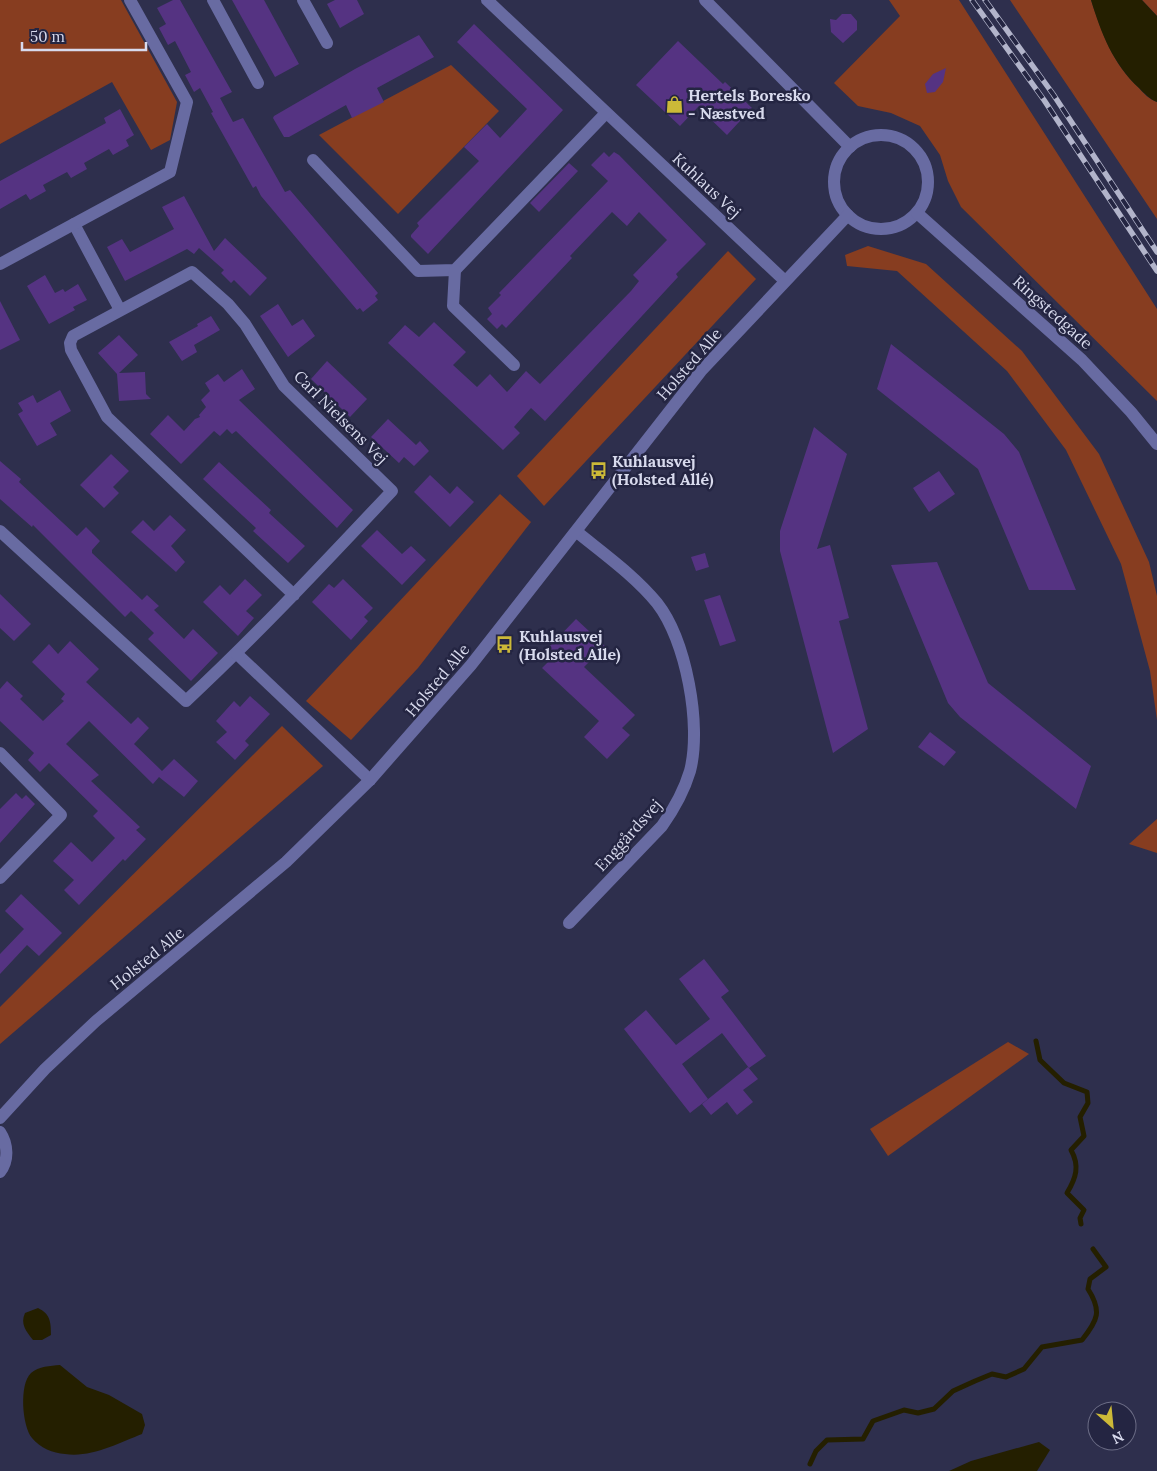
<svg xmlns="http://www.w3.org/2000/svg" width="1157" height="1471" font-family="Lora,serif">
	<rect width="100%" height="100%" fill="#2e2f4d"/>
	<g fill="#873d20">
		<polygon points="0,0 121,0 177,102 170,140 151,150 112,82 0,144"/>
		<polygon points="889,0 959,0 1157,309 1157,401 961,207 948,181 940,155 920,126 891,113 858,106 834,83 900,16"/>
		<path d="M1010 0H1091C1102 33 1112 63 1139 88 1144 94 1149 99 1157 102V219Z"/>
		<polygon points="1142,0 1157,0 1157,16"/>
		<polygon points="451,65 499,111 398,214 319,135"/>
		<polygon points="868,246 926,264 1022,351 1099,454 1149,562 1157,596 1157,720 1150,671 1121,564 1066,450 1007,371 897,271 847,266 845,255"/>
		<polygon points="728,251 756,279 544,506 517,476"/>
		<polygon points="500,494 531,522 418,668 351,740 306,701"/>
		<polygon points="282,726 323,766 0,1044 0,1007"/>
		<polygon points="1157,819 1157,853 1129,844"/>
		<polygon points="1008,1042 1029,1054 888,1156 870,1129"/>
	</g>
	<g fill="#241f00">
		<path d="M1091 0H1142L1157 16V102C1149 99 1144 93 1139 88 1113 64 1101 33 1091 0Z"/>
		<path d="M38 1308C50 1314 51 1321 51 1335L42 1340H33C26 1331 20 1324 25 1313Z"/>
		<path d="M60 1365 87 1387 109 1395 142 1414 145 1425 142 1434C119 1443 91 1458 65 1454 53 1453 40 1448 32 1438 22 1426 19 1384 31 1373 39 1366 50 1366 60 1365Z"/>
		<polygon points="1039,1442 1050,1450 1037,1471 949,1471 971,1461"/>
	</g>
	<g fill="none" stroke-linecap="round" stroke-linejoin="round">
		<g stroke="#241f00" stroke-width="5">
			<path d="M1036 1041 1040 1060 1064 1083 1087 1092 1088 1103 1080 1117 1084 1136 1071 1150C1080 1166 1076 1178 1067 1193L1084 1210 1080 1218 1081 1224"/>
			<path d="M810 1464 816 1451 827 1440 863 1439 873 1421 904 1410 918 1413 934 1409 953 1391 975 1381 992 1374 1006 1377 1024 1369 1042 1347 1082 1340C1098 1320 1102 1311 1088 1289L1090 1279 1106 1267 1093 1249"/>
		</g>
	</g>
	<g fill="#553382">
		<polygon points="173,0 180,0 232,92 220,98 233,122 243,118 285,192 290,190 378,293 375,296 378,300 363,312 360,308 357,310 261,196 256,186 253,188 211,113 213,112 200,88 194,92 185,75 191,72 175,41 168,45 159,28 166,24 157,8"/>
		<polygon points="232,0 264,0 299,64 275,77"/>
		<polygon points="335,0 357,0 364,14 340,28 327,4"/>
		<polygon points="842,14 851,14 857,21 857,30 843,43 831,32 830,19 836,20"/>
		<polygon points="474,24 563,110 428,254 411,237 411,235 419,226 417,223 479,161 464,147 487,124 500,138 527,109 457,42"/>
		<polygon points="419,35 434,57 377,88 384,102 352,118 346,105 289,137 284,137 273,118 274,116 355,69"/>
		<polygon points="678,41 723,84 725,82 752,108 727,135 698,107 680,126 636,85"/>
		<polygon points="946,68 943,82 935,92 927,93 925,84 933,74"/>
		<polygon points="120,109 134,135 126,140 129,146 113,155 109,149 84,163 87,169 71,178 67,172 43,185 46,191 30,200 26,194 0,209 0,181 106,123 104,118"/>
		<polygon points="604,152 609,157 614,152 619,155 706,244 676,274 678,277 545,421 531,408 514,427 520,433 503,450 388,343 405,325 419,337 434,322 466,352 453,365 477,387 490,374 507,392 526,371 540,384 631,291 639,281 633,275 667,240 639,212 627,226 612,212 570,256 572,258 506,328 502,324 497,329 487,319 492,314 488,308 501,295 499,293 608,181 591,165"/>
		<polygon points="569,163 578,171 539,212 530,203"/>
		<polygon points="184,196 214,251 225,238 267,278 250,296 234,280 231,283 221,273 224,270 199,248 194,254 187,249 125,281 107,247 122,239 130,252 174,229 162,207"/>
		<polygon points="45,275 55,293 63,289 65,292 78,284 87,300 73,307 75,310 49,324 27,286"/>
		<polygon points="0,301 20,340 0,350"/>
		<polygon points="278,304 292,326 303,319 315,336 288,357 260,316"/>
		<polygon points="211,316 220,330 194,345 197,352 182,361 169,342 198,326 197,324"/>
		<polygon points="119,335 138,355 119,373 145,372 146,394 151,399 119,401 117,374 98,353"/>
		<polygon points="891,344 1004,434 1019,452 1076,590 1029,590 978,469 877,389"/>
		<polygon points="327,361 367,399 350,417 311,379"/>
		<polygon points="242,369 255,389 239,400 353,510 337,528 236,431 232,434 227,429 220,436 214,431 181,464 150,434 168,415 184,431 195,419 200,417 199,415 206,407 201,400 210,391 205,383 218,374 224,382"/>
		<polygon points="60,390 71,411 50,423 57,435 37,446 18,414 23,411 18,403 33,395 37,403"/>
		<polygon points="388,419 416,445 420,441 429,451 414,466 404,457 399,463 371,437"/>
		<polygon points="814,427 847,454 817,549 830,545 849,618 839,621 868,729 833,753 780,551 780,531"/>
		<polygon points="111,454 129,471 113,487 119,493 104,508 80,485"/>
		<polygon points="0,461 21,479 19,482 77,536 86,527 100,541 92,550 92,553 142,600 147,595 159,606 154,610 184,639 193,629 218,653 191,681 148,639 154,633 131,611 125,617 33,525 32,527 0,499"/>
		<polygon points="219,462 271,510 269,513 305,546 288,563 253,531 256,528 203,479"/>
		<polygon points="939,471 955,494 929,512 913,488"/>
		<polygon points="430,475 450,494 457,486 474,502 450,527 414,492"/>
		<polygon points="170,515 186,530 171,546 185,562 176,572 131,532 143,520 154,531"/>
		<polygon points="377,530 402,554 411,546 426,560 402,585 361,546"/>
		<polygon points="705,553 709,567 696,571 691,557"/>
		<polygon points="937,562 988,683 1091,766 1076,809 960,717 948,703 891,565"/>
		<polygon points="245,579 262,595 246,611 254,618 238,636 203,602 220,585 230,595"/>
		<polygon points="343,579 373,608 364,617 368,621 351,640 312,602 329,584 334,588"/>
		<polygon points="0,594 31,624 14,641 0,628"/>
		<polygon points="720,595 736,641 720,646 704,600"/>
		<polygon points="576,619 605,646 584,667 635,715 622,728 630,735 607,759 584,737 599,721 542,668 555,655 548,648"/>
		<polygon points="70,641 99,669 86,682 131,724 138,717 149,728 134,744 162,771 174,759 198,781 184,797 159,777 153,784 89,721 66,744 99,775 91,781 140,827 136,830 146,839 125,861 123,859 79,905 64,890 74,880 53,861 71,842 92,862 115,838 93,816 98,811 49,763 40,772 28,760 34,753 0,721 0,689 7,681 23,696 20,699 43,721 64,701 61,699 65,694 32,662 49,644 58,654"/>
		<polygon points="250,696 270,714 245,741 249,745 235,760 216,742 227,732 216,721 234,701 240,707"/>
		<polygon points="930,732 956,752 944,766 918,747"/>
		<polygon points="16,793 22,799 26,795 35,804 0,843 0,809"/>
		<polygon points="21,894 62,933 39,956 27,945 0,974 0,954 24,929 5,911"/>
		<polygon points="704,959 729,991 721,997 766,1056 749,1068 722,1033 682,1064 708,1099 690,1113 624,1029 646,1010 676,1045 710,1019 679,979"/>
		<polygon points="748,1067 758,1079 743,1090 753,1102 737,1115 727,1102 711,1115 702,1104"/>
	</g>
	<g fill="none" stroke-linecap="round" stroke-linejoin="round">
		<g stroke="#686ba2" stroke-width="12">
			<polyline points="213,0 258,83"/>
			<polyline points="303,0 327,43"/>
			<polyline points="487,0 785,281"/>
			<polyline points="705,0 850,147"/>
			<circle cx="881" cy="182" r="47"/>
			<polyline points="313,160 418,271 455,270 606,113"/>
			<polyline points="917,213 1082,360 1131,412 1157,444"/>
			<polyline points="74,224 120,310"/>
			<polyline points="0,264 170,172 187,102 130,0"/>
			<polyline points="455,270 453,306 514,365"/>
			<path d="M0 531 186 701C258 634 325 562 392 491L284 386 245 324 228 304 192 272 73 336 70 343 71 350 107 417 294 595"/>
			<polyline points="237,654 370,780"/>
			<polyline points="0,753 61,815 0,878"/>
			<path d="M569 923 662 826C674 809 684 791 690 771 702 725 686 640 657 603 635 576 604 554 577 532"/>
			<polyline points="0,1118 45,1069 96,1021 286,862 370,780 471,665 701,371 848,215"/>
			<path d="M0 1132C8 1144 9 1161 0 1172"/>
		</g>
		<defs>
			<g id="rail">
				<polyline points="972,0 1044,100 1157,271"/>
				<polyline points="985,0 1053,94 1157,252"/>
			</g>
		</defs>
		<use href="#rail" stroke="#b2b4ca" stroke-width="5.5"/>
		<use href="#rail" stroke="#242542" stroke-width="4" stroke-dasharray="11" stroke-linecap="butt"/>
	</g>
	<defs>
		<symbol id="shop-bare" viewBox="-9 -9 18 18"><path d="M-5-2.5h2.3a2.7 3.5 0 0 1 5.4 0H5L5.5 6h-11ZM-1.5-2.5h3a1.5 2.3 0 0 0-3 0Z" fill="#ccb938" stroke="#242542" stroke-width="2.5" paint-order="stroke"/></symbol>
		<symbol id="bus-bare" viewBox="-9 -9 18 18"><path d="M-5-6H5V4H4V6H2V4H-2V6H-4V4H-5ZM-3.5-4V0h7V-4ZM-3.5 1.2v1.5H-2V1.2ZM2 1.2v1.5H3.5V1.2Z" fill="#ccb938" stroke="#242542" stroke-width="2.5" paint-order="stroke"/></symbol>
	</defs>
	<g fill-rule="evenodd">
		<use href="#shop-bare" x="662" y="92" width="25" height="25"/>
		<use href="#bus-bare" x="586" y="458" width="25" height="25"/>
		<use href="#bus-bare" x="492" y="632" width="25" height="25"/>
	</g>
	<g text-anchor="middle" stroke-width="5" stroke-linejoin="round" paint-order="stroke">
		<g font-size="16" font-weight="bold" fill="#d8daed" stroke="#242542" text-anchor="start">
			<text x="688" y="101">Hertels Boresko<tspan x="688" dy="18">- Næstved</tspan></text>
			<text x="612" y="467">Kuhlausvej<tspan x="612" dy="18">(Holsted Allé)</tspan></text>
			<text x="519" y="642">Kuhlausvej<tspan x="519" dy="18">(Holsted Alle)</tspan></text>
		</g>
		<g font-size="16" fill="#d8daed" stroke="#242542">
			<text transform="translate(707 185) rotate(43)" y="6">Kuhlaus Vej</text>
			<text transform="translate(1053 312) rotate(42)" y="6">Ringstedgade</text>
			<text transform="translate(689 364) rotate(-49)" y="6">Holsted Alle</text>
			<text transform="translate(341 417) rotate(45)" y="6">Carl Nielsens Vej</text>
			<text transform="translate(437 680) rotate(-50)" y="6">Holsted Alle</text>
			<text transform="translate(628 835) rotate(-48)" y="6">Enggårdsvej</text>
			<text transform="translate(147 958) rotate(-39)" y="6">Holsted Alle</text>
		</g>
	</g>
	<g transform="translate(1112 1426) rotate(153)"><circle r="24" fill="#242542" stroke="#6c6d86"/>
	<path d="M0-4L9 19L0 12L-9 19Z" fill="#ccb938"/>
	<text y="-8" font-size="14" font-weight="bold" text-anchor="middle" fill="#d8daed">N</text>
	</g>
	<path d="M22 42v8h124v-8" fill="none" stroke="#d8daed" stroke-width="2.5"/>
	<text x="30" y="42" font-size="15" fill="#d8daed" stroke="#242542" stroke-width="4" paint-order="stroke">50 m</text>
</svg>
